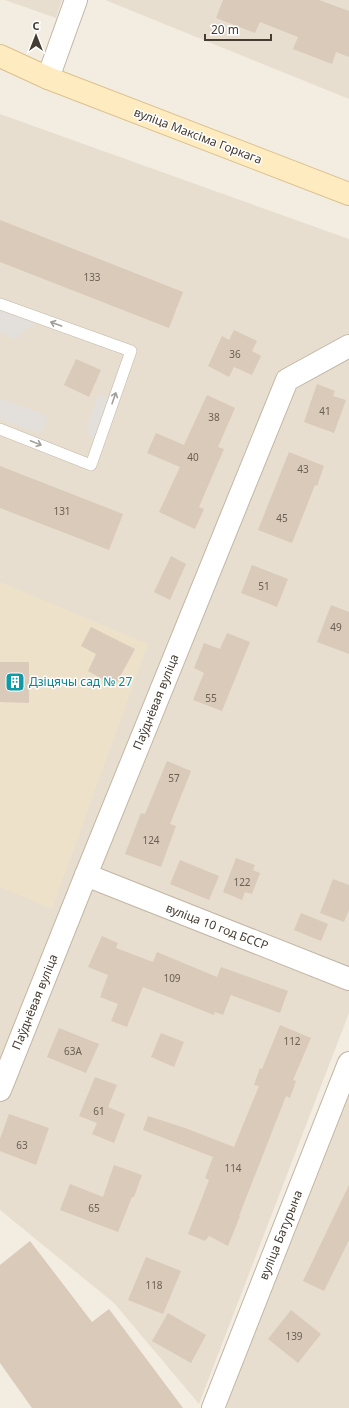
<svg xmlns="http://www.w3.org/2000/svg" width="349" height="1408" font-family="'Noto Sans',sans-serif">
	<rect width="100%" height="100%" fill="#f3ede1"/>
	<g fill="#e8decf">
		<polygon points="5,0 62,0 56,18"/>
		<polygon points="105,0 349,0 349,99"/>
		<polygon points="0,114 349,239 349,1013 199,1404 114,1303 0,1210"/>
		<polygon points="349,1078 349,1408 213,1408"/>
	</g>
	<polygon fill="#eee1c9" points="0,582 148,644 52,909 0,887"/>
	<g fill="#e3dfdb">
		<polygon points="0,310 35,323 15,339 0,332"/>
		<polygon points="98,395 109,399 95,441 86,431"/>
		<polygon points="0,398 48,416 41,434 0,419"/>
	</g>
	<g fill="#d9cab9">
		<polygon points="223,0 319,0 349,11 349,57 336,52 332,64 293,49 298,37 260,22 255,33 216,18"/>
		<polygon points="0,220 183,292 169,328 0,262"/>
		<polygon points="234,330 257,341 252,351 261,356 252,375 234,367 229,377 208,366 222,336 229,340"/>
		<polygon points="76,359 101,370 89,397 64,385"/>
		<polygon points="317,384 335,391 333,396 346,400 334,433 304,422"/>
		<polygon points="207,395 235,408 218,447 224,449 199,507 204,509 195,529 159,512 180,467 147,453 156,433 184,445"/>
		<polygon points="289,452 324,466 317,486 315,485 292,543 258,530"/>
		<polygon points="0,466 123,514 109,550 0,508"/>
		<polygon points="171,556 186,564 170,600 154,592"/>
		<polygon points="252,565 288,579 277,607 241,593"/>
		<polygon points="331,605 349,612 349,654 317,642"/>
		<polygon points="91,627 135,649 115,686 88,671 96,654 81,646"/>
		<polygon points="227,633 250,642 222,711 193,700 204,673 194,668 204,643 220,649"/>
		<polygon points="0,662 29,662 29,703 0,702"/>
		<polygon points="167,761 191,771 170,824 176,826 161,867 125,854 141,813 145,814"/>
		<polygon points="236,858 255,865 253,870 260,873 252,894 245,892 242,900 223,892"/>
		<polygon points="180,860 219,876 209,900 170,884"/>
		<polygon points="333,879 349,885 349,910 344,922 320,913"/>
		<polygon points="301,913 328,924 321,941 294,930"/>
		<polygon points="102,936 118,943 116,948 153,962 157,952 217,977 221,967 288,991 280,1013 231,995 223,1015 215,1012 214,1015 143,987 127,1027 111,1021 118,1004 100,997 108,975 88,967"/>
		<polygon points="280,1025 311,1038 293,1080 296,1081 290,1098 286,1096 239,1216 240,1216 228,1246 209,1236 205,1241 188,1234 209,1180 205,1178 213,1157 143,1130 148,1116 185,1128 234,1147 259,1086 254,1085 260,1068 262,1069"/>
		<polygon points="59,1028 99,1044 86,1073 47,1057"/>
		<polygon points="161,1033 184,1042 174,1067 151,1057"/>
		<polygon points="95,1077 117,1085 108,1107 125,1114 114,1143 92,1134 97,1123 79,1116"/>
		<polygon points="9,1114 49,1128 36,1165 0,1151 0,1139"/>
		<polygon points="114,1165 142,1175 134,1197 132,1197 118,1232 60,1210 70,1184 103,1197"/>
		<polygon points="349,1185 349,1240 324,1291 303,1281"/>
		<polygon points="30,1241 92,1322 109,1309 183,1408 32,1408 0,1363 0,1265"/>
		<polygon points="146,1257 181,1271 163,1314 128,1300"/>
		<polygon points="291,1310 321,1334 298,1363 268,1339"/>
		<polygon points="168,1313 206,1335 191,1363 152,1341"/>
	</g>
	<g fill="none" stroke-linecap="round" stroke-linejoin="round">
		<defs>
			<polyline id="lane" points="0,304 131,351 91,465 0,429"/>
			<g id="street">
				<polyline points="48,78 76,0"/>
				<polyline points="86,875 349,979"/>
				<polyline points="0,1090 86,875 287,380 349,346"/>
				<polyline points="213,1408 349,1063"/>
			</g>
			<polyline id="secondary" points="0,56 48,78 349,194"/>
		</defs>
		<use href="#lane" stroke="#c2b7a6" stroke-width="12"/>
		<use href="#street" stroke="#c2b7a6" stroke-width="24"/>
		<use href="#secondary" stroke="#dcc18d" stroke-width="24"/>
		<use href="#lane" stroke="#fff" stroke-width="11"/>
		<use href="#street" stroke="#fff" stroke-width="22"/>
		<use href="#secondary" stroke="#ffebc0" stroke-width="22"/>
	</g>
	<defs><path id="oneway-shaft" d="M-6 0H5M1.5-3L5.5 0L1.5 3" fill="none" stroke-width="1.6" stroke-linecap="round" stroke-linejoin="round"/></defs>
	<g stroke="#a29e98">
		<use href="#oneway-shaft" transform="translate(56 324) rotate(-160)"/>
		<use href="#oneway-shaft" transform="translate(114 398) rotate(-71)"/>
		<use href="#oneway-shaft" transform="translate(36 443) rotate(22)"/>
	</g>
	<defs>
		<symbol id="building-square" viewBox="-11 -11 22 22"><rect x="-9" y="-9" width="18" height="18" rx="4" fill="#0f9aa8" stroke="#fff"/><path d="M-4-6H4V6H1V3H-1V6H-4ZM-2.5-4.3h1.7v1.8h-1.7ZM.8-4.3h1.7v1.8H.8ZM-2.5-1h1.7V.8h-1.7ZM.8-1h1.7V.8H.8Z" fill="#fff"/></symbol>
	</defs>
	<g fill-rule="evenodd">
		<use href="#building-square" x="4" y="671" width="22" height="22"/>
	</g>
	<g text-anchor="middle" stroke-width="3" stroke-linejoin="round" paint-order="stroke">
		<g font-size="10" fill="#6a6054">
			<text x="92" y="281">133</text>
			<text x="235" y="358">36</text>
			<text x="325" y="415">41</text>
			<text x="214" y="421">38</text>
			<text x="193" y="461">40</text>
			<text x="303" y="473">43</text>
			<text x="62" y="515">131</text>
			<text x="282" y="522">45</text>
			<text x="264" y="590">51</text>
			<text x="336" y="631">49</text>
			<text x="211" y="702">55</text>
			<text x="174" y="782">57</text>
			<text x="151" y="844">124</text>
			<text x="242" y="886">122</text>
			<text x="172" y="982">109</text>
			<text x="292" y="1045">112</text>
			<text x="73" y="1055">63А</text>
			<text x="99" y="1115">61</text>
			<text x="22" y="1149">63</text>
			<text x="233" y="1172">114</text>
			<text x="94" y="1212">65</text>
			<text x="154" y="1289">118</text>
			<text x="294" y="1340">139</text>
		</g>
		<g font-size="12" fill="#453c32" stroke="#fff">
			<text transform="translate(198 136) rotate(21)" y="4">вуліца Максіма Горкага</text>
			<text transform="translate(156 702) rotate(-68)" y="4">Паўднёвая вуліца</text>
			<text transform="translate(217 927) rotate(21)" y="4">вуліца 10 год БССР</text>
			<text transform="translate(35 1002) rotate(-68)" y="4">Паўднёвая вуліца</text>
			<text transform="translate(281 1235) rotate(-68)" y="4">вуліца Батурына</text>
		</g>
		<g font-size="12" fill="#0d838f" stroke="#fff" text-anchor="start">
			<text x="29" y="686">Дзіцячы сад № 27</text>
		</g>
	</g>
	<g transform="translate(36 36)" stroke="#ffffff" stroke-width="3" paint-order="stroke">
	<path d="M0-3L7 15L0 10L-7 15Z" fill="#453c32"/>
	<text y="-6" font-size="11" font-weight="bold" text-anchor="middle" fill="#453c32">С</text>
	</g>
	<path d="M205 34v6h66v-6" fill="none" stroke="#453c32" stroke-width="2"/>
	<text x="211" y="34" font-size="12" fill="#453c32" stroke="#ffffff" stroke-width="3" paint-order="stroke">20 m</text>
</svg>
